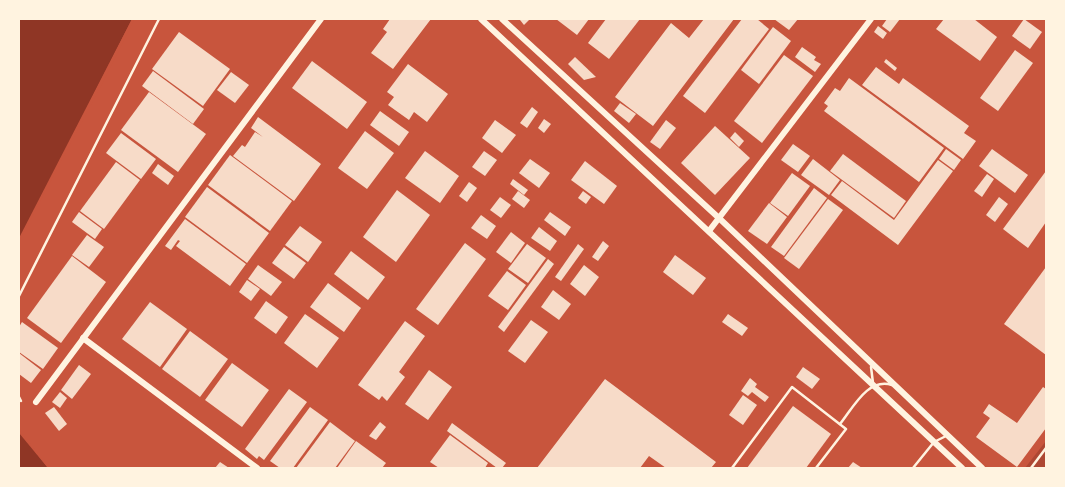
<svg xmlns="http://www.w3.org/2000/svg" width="1065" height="487" font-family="Lora,serif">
	<rect width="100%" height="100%" fill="#c8553d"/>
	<polygon fill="#ae4732" points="1046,441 1046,468 1025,468"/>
	<g fill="#8f3625">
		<polygon points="19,19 132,19 19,238"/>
		<polygon points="19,433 48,468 19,468"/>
	</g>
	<g fill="#c8553d">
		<polygon points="132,19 134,20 100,88 19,241"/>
		<polygon points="19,431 21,432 50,468 48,468"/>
	</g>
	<g fill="#f7dbc8">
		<polygon points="390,19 431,19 393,69 371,53 387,32 383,29"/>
		<polygon points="521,19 530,19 524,25 520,20"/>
		<polygon points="556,19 589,19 577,35"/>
		<polygon points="606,19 640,19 609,59 588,43"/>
		<polygon points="704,19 734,19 653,126 615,97 671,23 689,38"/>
		<polygon points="742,19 757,19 769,29 705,113 683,96"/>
		<polygon points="774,19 798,19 789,30"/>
		<polygon points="887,19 900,19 890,32 882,26"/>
		<polygon points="944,19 974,19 997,37 980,61 936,29"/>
		<polygon points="1024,19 1042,32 1030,49 1012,36"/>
		<polygon points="878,26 887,33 883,39 874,32"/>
		<polygon points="773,27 791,41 759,84 741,70"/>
		<polygon points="179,32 230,69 203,106 152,69"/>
		<polygon points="802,47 816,57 814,60 821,64 815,72 795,57"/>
		<polygon points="1015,50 1033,63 998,111 980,98"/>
		<polygon points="784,55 813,76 762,143 734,121"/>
		<polygon points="575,57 596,77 584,80 568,64"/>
		<polygon points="886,59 897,68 895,71 884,62"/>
		<polygon points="312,61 367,102 347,129 292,88"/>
		<polygon points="408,64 448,94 427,122 414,112 409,120 388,105 394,97 387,92"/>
		<polygon points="876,67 899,84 903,78 969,126 964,133 976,141 963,159 862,85"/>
		<polygon points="153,71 204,109 193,124 142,86"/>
		<polygon points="231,72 249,85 235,103 217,90"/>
		<polygon points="849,78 944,148 919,182 824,111 828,106 824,103 835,88 840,91"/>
		<polygon points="149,92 206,134 178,172 121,130"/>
		<polygon points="620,103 636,114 629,123 614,111"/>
		<polygon points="532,107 538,112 527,128 520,123"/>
		<polygon points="380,111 409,132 399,146 370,125"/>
		<polygon points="258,117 321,164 294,201 233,156 242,145 245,147 255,132 263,137 251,128"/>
		<polygon points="544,119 551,124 544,133 538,128"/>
		<polygon points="495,120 516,135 502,153 482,138"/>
		<polygon points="666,120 676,128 660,149 650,142"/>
		<polygon points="715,126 750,158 715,195 681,163"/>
		<polygon points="365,131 394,153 367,189 338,168"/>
		<polygon points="735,132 744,141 739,147 730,138"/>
		<polygon points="121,133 156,159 141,179 106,153"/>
		<polygon points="793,144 810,156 798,172 781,160"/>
		<polygon points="946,149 961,160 954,170 939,159"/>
		<polygon points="992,149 1028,175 1015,193 979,166"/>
		<polygon points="425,151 459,176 440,203 405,178"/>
		<polygon points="484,151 497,160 485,176 472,167"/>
		<polygon points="843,154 906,201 894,218 830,171"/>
		<polygon points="230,155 292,201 270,231 208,185"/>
		<polygon points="530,159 550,173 539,188 519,173"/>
		<polygon points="813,159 840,180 829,195 801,175"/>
		<polygon points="938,160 953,171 898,245 831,195 842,181 894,220"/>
		<polygon points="585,161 617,186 604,204 571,180"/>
		<polygon points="116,162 140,180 104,229 80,211"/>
		<polygon points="158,164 174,176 168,185 152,173"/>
		<polygon points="1046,171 1046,222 1028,248 1003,229"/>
		<polygon points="792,173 810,186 788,216 770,203"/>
		<polygon points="987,174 994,179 982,197 974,191"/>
		<polygon points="513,179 528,190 524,195 510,184"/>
		<polygon points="469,182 477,188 467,202 459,196"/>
		<polygon points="207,187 269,233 247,263 185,217"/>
		<polygon points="814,188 827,198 784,256 771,247"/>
		<polygon points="397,190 430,215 396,262 363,237"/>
		<polygon points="518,191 530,200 524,208 512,199"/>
		<polygon points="583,191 591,197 586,204 578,198"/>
		<polygon points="500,197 511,205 501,218 490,210"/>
		<polygon points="999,197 1008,204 995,222 986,215"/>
		<polygon points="828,199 843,210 799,269 784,258"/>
		<polygon points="769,203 787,217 767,244 748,231"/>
		<polygon points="79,212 102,229 95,239 72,222"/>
		<polygon points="550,212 571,227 565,236 544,220"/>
		<polygon points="481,215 496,226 487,239 471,228"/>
		<polygon points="185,219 246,264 230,286 176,246 180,241 178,240 171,250 165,246"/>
		<polygon points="300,226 322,242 308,262 285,245"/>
		<polygon points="539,227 557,241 550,251 531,238"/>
		<polygon points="511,232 525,243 511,263 496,252"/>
		<polygon points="87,235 104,247 89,267 72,255"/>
		<polygon points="603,241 609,246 598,261 592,257"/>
		<polygon points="465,243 486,259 438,325 416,309"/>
		<polygon points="527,244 546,258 528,283 508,269"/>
		<polygon points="578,244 584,249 561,281 555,277"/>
		<polygon points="284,247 306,263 294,279 272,263"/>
		<polygon points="351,251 385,277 368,300 334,274"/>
		<polygon points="675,255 706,278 693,295 663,272"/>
		<polygon points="72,256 106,282 61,343 27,318"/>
		<polygon points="548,259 554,264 504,332 498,327"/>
		<polygon points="258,265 282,282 271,296 248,279"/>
		<polygon points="584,265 599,277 585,296 570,284"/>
		<polygon points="1046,267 1046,355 1004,324"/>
		<polygon points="507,271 526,285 508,310 488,296"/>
		<polygon points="247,280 260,289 251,301 239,292"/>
		<polygon points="328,283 361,308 344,332 310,307"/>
		<polygon points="553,290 571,304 559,320 541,307"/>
		<polygon points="266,301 288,317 276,334 254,318"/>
		<polygon points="150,302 187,329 160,367 122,339"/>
		<polygon points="305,314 339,338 317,368 284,343"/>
		<polygon points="728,314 748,328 742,336 722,322"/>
		<polygon points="531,320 548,332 525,363 508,351"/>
		<polygon points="405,321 425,336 399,372 405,377 387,401 382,396 379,400 358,385"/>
		<polygon points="22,322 58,348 43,369 19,352 19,327"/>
		<polygon points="190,331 228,359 200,397 162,369"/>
		<polygon points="19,353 41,370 31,383 19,374"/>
		<polygon points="232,363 269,390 242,427 205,400"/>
		<polygon points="79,365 91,374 72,399 61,390"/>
		<polygon points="803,367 820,379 812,389 796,377"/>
		<polygon points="429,370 452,387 428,420 405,404"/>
		<polygon points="750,378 757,384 755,387 769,397 765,402 752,392 748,396 741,391"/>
		<polygon points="605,379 716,462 711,468 666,468 649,456 640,468 537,468"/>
		<polygon points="1043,387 1046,389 1046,428 1017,467 976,437 990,418 983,413 989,404 1017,423"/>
		<polygon points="289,389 307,402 264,460 259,456 257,459 245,449"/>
		<polygon points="60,392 67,398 60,408 52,402"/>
		<polygon points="743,395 757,405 743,425 729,415"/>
		<polygon points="793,406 831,434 806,468 747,468"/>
		<polygon points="54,407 67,424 59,431 45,413"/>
		<polygon points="310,407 328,420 293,468 280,468 270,461"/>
		<polygon points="330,422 355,441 335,468 296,468"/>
		<polygon points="380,422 386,427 376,440 369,436"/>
		<polygon points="452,423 506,463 502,468 497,468 447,431"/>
		<polygon points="450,435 488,463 485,468 439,468 430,462"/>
		<polygon points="356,441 386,463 382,468 337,468"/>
		<polygon points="220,462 229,468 215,468"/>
		<polygon points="853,462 862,468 848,468"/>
	</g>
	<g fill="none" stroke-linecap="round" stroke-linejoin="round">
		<g stroke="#fff3e0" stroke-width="2.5">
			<polyline points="19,296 159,19"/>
			<polyline points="871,367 873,383"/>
			<polyline points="19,397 21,401"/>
			<path d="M840 424C853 408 868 377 892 385"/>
			<polyline points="732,468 792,387 846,429 816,468"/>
			<polyline points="913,468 934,442 946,436"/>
			<polyline points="1031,468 1046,448"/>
		</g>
		<g stroke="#fff3e0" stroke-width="6">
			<polyline points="481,19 962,468"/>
			<polyline points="502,19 720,219 982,468"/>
			<polyline points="709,231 871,19"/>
			<polyline points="83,338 257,468"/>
			<polyline points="36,402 321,19"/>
		</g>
	</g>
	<rect width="1065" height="487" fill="none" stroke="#fff3e0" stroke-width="40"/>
</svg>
